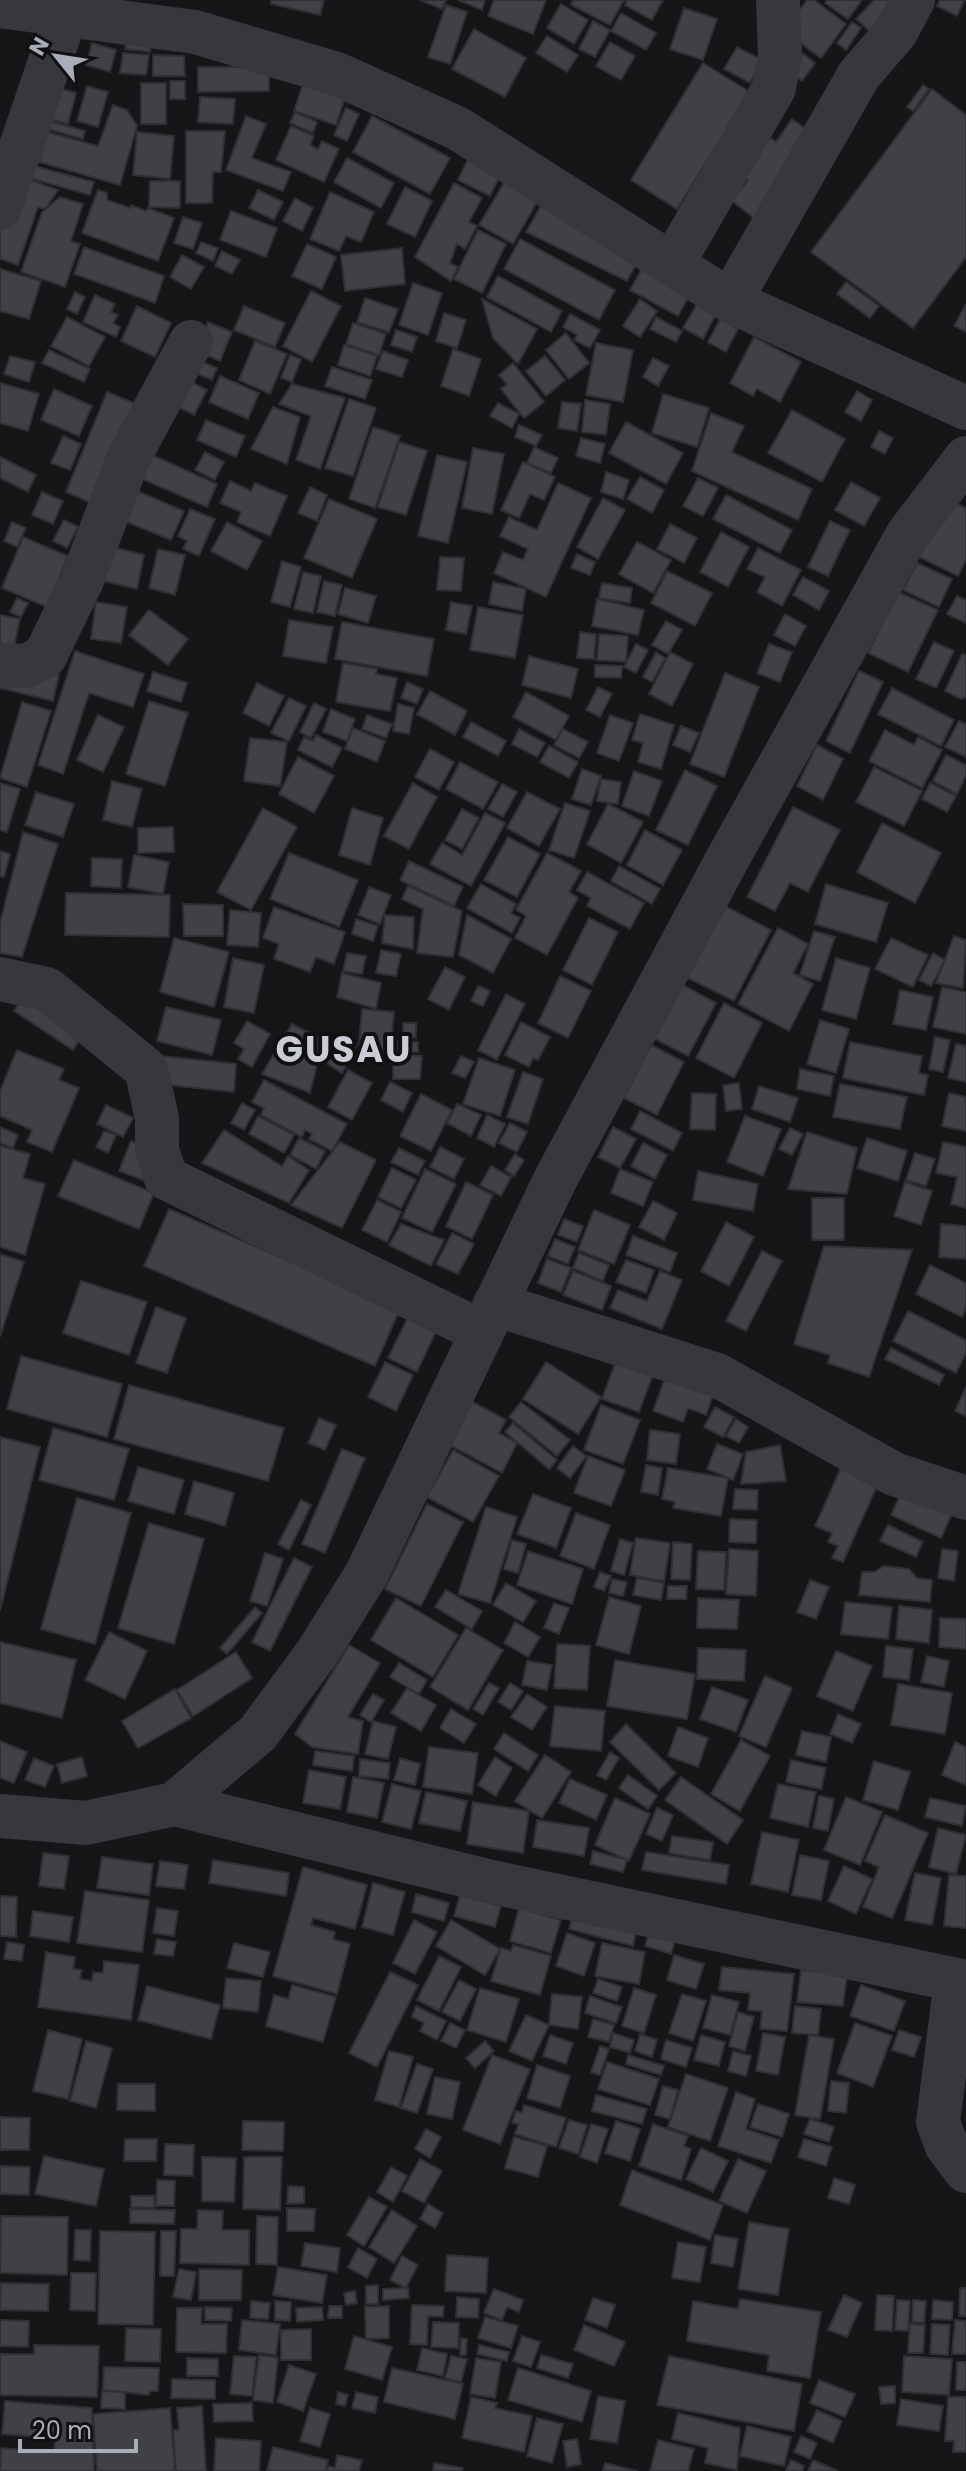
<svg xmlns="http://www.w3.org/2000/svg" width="966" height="2471" font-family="Poppins,sans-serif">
	<rect width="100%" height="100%" fill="#161618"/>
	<g fill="#404145" stroke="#303034" stroke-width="2">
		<polygon points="271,0 324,0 320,15 271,4"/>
		<polygon points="420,0 446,0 442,9"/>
		<polygon points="458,0 485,0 482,10"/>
		<polygon points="494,0 546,0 533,34 488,16"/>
		<polygon points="573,0 624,0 610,25 571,5"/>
		<polygon points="627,0 663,0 652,20 625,5"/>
		<polygon points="807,0 814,0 846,24 821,58 784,31"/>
		<polygon points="827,0 862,0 848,19 825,3"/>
		<polygon points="874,0 901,0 873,34 856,19"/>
		<polygon points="940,0 965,0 957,16 937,6"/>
		<polygon points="561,4 588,20 574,44 547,28"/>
		<polygon points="446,5 467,12 450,64 428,57"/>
		<polygon points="684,8 717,19 703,60 670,49"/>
		<polygon points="621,13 656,33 646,50 611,31"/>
		<polygon points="593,21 610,30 595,57 579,49"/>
		<polygon points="852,22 861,28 846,50 837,43"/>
		<polygon points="474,29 526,58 505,97 452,69"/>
		<polygon points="126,36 152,38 150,52 125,49"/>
		<polygon points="547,36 578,55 567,72 536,53"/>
		<polygon points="610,42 635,56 621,80 596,66"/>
		<polygon points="92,43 116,50 110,72 86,65"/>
		<polygon points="792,45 815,63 802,81 778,64"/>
		<polygon points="737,47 762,60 750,83 724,69"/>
		<polygon points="123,53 149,55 146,75 120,73"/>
		<polygon points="153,55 184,56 185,76 153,76"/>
		<polygon points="703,63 750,92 677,209 631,180"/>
		<polygon points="198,67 269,67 269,91 198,92"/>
		<polygon points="305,78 347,92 336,125 294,111"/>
		<rect x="170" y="81" width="15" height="18"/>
		<rect x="141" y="83" width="25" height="41"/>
		<polygon points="923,85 929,89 913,111 907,107"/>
		<polygon points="52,86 76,93 68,124 43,117"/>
		<polygon points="87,86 108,92 98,127 77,121"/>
		<polygon points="932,89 966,115 966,257 913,328 811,252"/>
		<polygon points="200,97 235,99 233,124 198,122"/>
		<polygon points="113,105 127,110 137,126 120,185 39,162 47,132 98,146"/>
		<polygon points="346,108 359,114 347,141 334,135"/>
		<polygon points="295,112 317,122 313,133 290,123"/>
		<polygon points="246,116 266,124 252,158 291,172 283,191 226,170"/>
		<polygon points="372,116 450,158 430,194 353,152"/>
		<polygon points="792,119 828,145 767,228 732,201 748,180 742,175 770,138 776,142"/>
		<polygon points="49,121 85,131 83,139 47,129"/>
		<polygon points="291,126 314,136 310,145 318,149 322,141 339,149 324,182 276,160"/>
		<polygon points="186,131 225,131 221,172 213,172 212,203 186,203"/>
		<polygon points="137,132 174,136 170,179 133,175"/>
		<polygon points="472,151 505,166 490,196 458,180"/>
		<polygon points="347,158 394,183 381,208 334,182"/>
		<polygon points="34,166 94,182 90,195 30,178"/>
		<polygon points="19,176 58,190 45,209 38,207 18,265 0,259 0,230"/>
		<polygon points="150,181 180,181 180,208 149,207"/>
		<polygon points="505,181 538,200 513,244 479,225"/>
		<polygon points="454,183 482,198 469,222 477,226 465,249 457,244 450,263 458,267 451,281 415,257"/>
		<polygon points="405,187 432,201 415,237 387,224"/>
		<polygon points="98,190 107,193 107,200 130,208 131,205 146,211 148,208 174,218 158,261 82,233"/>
		<polygon points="258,190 283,202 274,220 249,208"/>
		<polygon points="330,192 374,212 361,242 346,236 339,251 310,239"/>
		<polygon points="60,197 83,204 71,241 80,244 65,287 21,272 42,212"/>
		<polygon points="295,198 313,208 302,231 283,221"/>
		<polygon points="541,206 639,259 627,281 526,232"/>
		<polygon points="231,211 277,228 266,257 220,240"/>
		<polygon points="183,217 202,223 193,249 174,243"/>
		<polygon points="478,230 506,244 482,293 454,279"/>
		<polygon points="520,239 615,290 599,320 504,269"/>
		<polygon points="201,242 218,248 213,261 196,253"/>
		<polygon points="307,244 336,257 322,289 292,276"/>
		<polygon points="84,247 164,276 155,303 74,274"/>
		<polygon points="402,248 405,284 345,291 341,255"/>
		<polygon points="222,251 240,260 232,274 215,266"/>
		<polygon points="182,255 204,267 191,289 170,277"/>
		<polygon points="648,258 696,283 678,316 630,290"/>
		<polygon points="0,269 41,281 29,319 0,311"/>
		<polygon points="498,276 562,311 551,332 487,297"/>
		<polygon points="846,282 879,306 870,318 837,294"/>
		<polygon points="413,283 442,293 428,335 399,325"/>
		<polygon points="311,291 341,306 312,362 283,346"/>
		<polygon points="75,292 85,297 77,314 67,309"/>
		<polygon points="95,295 115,304 111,312 118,315 113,323 120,327 116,337 83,322"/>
		<polygon points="365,298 398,309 389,332 357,322"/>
		<polygon points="482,299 537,329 518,364 493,338"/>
		<polygon points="640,299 657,311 640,337 623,326"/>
		<polygon points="697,304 716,314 703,339 683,328"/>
		<polygon points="966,304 966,332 954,326"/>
		<polygon points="137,306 171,323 155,357 121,341"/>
		<polygon points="244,306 285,323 275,347 234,330"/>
		<polygon points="444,313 466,320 457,348 436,341"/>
		<polygon points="570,314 600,330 590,348 574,340 577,335 563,327"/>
		<polygon points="67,317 105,337 89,366 51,346"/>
		<polygon points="656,317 682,331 676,342 650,329"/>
		<polygon points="720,319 738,329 726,352 708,342"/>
		<polygon points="208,322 232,332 220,361 196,351"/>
		<polygon points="353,323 386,334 379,355 346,344"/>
		<polygon points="396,330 417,337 412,352 391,345"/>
		<polygon points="566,333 589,363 569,379 546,350"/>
		<polygon points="754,337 801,362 780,402 757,389 753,396 730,383"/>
		<polygon points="255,341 287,354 270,394 239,380"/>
		<polygon points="596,343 633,350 623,402 586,395"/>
		<polygon points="344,345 377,356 370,376 338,365"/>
		<polygon points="453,349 481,359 469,396 441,386"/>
		<polygon points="49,350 90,369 84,382 42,363"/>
		<polygon points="383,351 408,360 402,377 376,369"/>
		<polygon points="290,355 301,359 292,382 281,378"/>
		<polygon points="10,356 35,362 29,382 4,374"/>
		<polygon points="188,356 217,368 212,380 183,368"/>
		<polygon points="545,356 565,380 546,396 526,371"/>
		<polygon points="653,358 669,366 658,386 643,377"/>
		<polygon points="513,363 544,402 524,418 501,389 507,384 499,375"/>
		<polygon points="332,367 372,380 365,399 325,386"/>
		<polygon points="180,376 207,390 194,415 167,401"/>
		<polygon points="220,376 259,393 248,419 209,402"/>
		<polygon points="0,383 39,394 28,431 0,423"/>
		<polygon points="292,384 345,398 320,469 296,460 311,416 279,404"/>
		<polygon points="54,389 92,406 79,436 41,420"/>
		<polygon points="857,391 872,400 861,421 845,412"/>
		<polygon points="107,392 134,403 91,503 66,492"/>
		<polygon points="663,394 709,408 697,447 652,433"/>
		<polygon points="349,399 376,408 353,476 325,468"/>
		<polygon points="585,400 610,404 606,435 582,432"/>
		<polygon points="562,402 581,404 577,431 558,428"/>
		<polygon points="498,403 519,414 512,428 490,416"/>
		<polygon points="273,407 300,417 287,464 251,449"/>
		<polygon points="792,410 845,439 822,482 768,453"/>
		<polygon points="711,413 744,426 732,452 812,489 798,520 692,471"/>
		<polygon points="206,420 245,436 236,457 197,440"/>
		<polygon points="626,422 683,453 666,484 609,453"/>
		<polygon points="519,425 542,435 536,446 515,437"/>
		<polygon points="373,427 400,436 375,508 349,499"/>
		<polygon points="879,431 893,438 885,454 871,447"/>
		<polygon points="63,436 81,444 70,470 51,463"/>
		<polygon points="581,438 605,444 600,463 576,456"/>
		<polygon points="399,442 427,451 406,515 378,507"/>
		<polygon points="534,447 558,458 551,473 527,463"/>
		<polygon points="473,448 504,454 492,514 462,508"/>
		<polygon points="138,449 217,484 207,507 128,473"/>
		<polygon points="205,452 224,462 215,480 195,470"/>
		<polygon points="437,455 467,462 448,543 418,536"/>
		<polygon points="0,457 36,475 28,492 0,478"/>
		<polygon points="523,462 555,477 544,500 530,494 519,518 501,510"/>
		<polygon points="606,472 629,480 623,499 601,492"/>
		<polygon points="640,477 664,490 652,513 627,499"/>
		<polygon points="698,478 718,488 703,516 683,506"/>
		<polygon points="230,481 251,491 255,483 287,496 270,536 237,522 241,512 220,503"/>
		<polygon points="851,482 880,498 864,526 835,510"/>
		<polygon points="558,483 591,498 546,597 494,573 503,552 523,560 528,549 500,536 509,517 537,530"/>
		<polygon points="310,487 327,495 317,521 298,513"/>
		<polygon points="137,491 184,511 171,540 124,521"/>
		<polygon points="42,492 63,501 53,524 32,515"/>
		<polygon points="726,495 792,530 780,553 713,519"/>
		<polygon points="939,495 966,508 966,560 958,576 911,553"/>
		<polygon points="603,498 625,510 598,559 577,547"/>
		<polygon points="329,499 377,519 352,578 304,558"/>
		<polygon points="190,509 215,519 199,556 183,549 187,541 178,536"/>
		<polygon points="64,520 78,527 67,548 53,541"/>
		<polygon points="830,521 850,530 828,576 808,567"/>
		<polygon points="12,522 26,528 17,547 4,541"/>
		<polygon points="227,522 262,541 247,570 211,551"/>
		<polygon points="670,524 697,538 684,563 657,549"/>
		<polygon points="721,532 749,547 728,587 700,572"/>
		<polygon points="23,537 68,556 47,607 2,588"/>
		<polygon points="637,542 671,560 653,593 619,574"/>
		<polygon points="112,547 144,555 137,589 104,581"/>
		<polygon points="758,548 801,570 782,606 757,592 765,577 747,569"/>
		<polygon points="158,549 185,555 175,595 149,588"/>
		<polygon points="577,554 595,562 590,575 571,568"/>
		<polygon points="440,557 464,558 461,591 437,590"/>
		<polygon points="282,561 301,567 290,607 271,602"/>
		<polygon points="917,563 952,579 939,607 903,590"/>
		<polygon points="667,571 712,593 695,626 651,603"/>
		<polygon points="303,572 321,576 313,613 294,609"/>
		<polygon points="803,577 829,591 819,610 793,595"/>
		<polygon points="324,581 342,585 335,616 317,612"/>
		<polygon points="493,582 526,589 522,611 489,604"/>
		<polygon points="602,583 632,588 630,603 599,598"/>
		<polygon points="345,588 376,596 368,623 338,614"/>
		<polygon points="898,592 938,610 908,672 868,653"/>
		<polygon points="957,596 966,600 966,623 947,614"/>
		<polygon points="17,598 28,603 21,617 10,612"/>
		<polygon points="597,599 644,610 638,635 592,626"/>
		<polygon points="96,602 127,607 121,643 91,639"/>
		<polygon points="451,602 472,606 466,634 446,630"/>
		<polygon points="478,607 523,615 515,658 470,650"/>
		<polygon points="149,610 188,639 168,665 129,635"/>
		<polygon points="785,614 806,626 795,646 774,635"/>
		<polygon points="0,615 20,619 14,647 0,644"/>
		<polygon points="289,620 333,627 326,663 283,656"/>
		<polygon points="666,621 682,630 668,654 652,645"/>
		<polygon points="342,622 434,639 427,676 335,659"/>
		<polygon points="580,632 596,634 594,659 577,658"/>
		<polygon points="599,634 628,636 626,662 597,660"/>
		<polygon points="934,642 954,651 936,688 916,679"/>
		<polygon points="636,644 648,650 636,673 624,667"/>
		<polygon points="769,644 792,652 780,682 757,673"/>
		<polygon points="75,651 144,674 133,707 89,693 63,774 38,765"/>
		<polygon points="656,652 665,658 652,682 643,677"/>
		<polygon points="670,652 693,664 672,706 649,694"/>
		<polygon points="962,654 966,655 966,697 961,699 945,691"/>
		<polygon points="529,656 578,669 571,698 522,685"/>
		<polygon points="0,661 59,675 53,701 0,688"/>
		<polygon points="343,663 377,669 376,674 397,678 390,711 336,702"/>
		<polygon points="595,665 622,666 621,678 595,677"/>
		<polygon points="859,671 883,682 850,753 826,741"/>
		<polygon points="153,672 187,683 181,702 147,691"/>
		<polygon points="725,673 759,687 724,777 690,764"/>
		<polygon points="407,682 423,689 417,704 401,698"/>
		<polygon points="257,683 284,696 269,726 243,713"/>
		<polygon points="598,687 612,694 600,717 586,710"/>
		<polygon points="892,688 954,720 941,746 878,714"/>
		<polygon points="430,691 467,711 455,735 417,714"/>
		<polygon points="526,692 569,716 556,740 513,717"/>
		<polygon points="289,698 306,706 289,741 271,733"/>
		<polygon points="149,701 188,713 165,786 126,774"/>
		<polygon points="22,702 51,711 27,787 0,778"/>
		<polygon points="314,703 326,709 311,738 300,732"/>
		<polygon points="398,704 414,708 409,734 393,731"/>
		<polygon points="331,709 355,719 347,741 323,732"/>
		<polygon points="640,714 674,725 661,769 638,762 643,743 632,740"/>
		<polygon points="98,715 124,727 103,772 77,760"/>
		<polygon points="367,715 392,724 386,738 362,729"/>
		<polygon points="610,715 633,723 619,761 597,753"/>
		<polygon points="959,721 966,724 966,757 945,747"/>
		<polygon points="471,722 506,741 498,756 463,737"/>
		<polygon points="681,726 699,733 690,752 673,745"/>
		<polygon points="353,728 385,741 377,762 345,749"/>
		<polygon points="519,729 545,743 537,757 512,744"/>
		<polygon points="563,729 588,742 579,758 554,745"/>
		<polygon points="885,730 914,745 918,737 942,750 922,788 869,761"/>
		<polygon points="316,735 342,748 332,767 298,750 304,737 313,741"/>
		<polygon points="250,738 287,742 280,786 244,781"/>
		<polygon points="817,745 843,759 823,800 797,786"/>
		<polygon points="549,746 578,762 569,778 540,762"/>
		<polygon points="430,749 454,762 439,790 415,777"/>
		<polygon points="946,755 966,765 966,775 957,794 933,781"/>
		<polygon points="298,757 334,776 314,813 279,794"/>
		<polygon points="460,762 498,782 483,809 446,789"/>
		<polygon points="874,767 922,791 904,826 856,802"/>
		<polygon points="582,769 601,776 591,805 572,799"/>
		<polygon points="685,770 717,786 688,845 656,830"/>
		<polygon points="634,771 662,781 649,816 622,806"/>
		<polygon points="601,779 621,782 618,804 597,801"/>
		<polygon points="112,781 142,789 132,827 103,820"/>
		<polygon points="0,783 20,789 7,832 0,830"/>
		<polygon points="413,783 437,797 409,849 384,836"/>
		<polygon points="930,783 956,796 947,812 922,799"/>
		<polygon points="502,784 517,792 503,817 488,809"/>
		<polygon points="36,792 74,804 63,837 25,825"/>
		<polygon points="527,792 560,809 539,846 507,828"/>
		<polygon points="565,803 590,811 574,858 549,850"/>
		<polygon points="608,804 643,822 621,863 587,844"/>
		<polygon points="793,807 840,830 808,892 790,883 775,911 747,897"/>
		<polygon points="263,808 297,827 251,910 217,892"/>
		<polygon points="352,808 383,818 370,865 339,855"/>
		<polygon points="462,809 479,818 462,849 445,840"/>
		<polygon points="485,813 505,823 471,886 430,864 442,843 462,855"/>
		<polygon points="882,823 941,853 915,903 857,872"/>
		<polygon points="173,827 174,852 138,853 138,828"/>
		<polygon points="645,830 682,850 663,885 627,865"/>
		<polygon points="23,832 58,844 22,957 0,953 0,923"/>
		<polygon points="508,837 540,854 517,897 484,880"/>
		<polygon points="0,851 10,854 4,877 0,876"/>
		<polygon points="289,853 358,880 339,927 270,899"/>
		<polygon points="547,853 581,871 569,892 578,898 547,955 515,938 526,916 516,910"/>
		<polygon points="134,855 169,862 163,894 128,887"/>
		<polygon points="92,858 122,859 121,888 91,886"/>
		<polygon points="409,861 463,887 454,906 400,880"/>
		<polygon points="619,866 660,889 652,904 611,881"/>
		<polygon points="587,872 644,903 630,929 587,906 591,898 577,890"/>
		<polygon points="481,884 516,904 511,913 520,918 512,933 467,908"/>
		<polygon points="826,884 888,903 876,942 815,924"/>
		<polygon points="408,886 462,911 453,957 417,953 423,909 402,899"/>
		<polygon points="369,887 391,895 380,924 358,915"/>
		<polygon points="66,893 170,895 169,937 65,935"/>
		<polygon points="183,904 223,905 223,936 184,936"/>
		<polygon points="723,905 771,930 734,1001 686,977"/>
		<polygon points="274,907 345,932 334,964 316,957 310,972 274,959 279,944 263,938"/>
		<polygon points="230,910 261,913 258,947 227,945"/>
		<polygon points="385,915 414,917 413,949 382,943"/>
		<polygon points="467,915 511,939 493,973 459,955"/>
		<polygon points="589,918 618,932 592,985 563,970"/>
		<polygon points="356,919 378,926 373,941 352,934"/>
		<polygon points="778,928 808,944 793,973 813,984 789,1031 738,1004"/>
		<polygon points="814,931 835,937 820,981 800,975"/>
		<polygon points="954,936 966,940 963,988 936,983"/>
		<polygon points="174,938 229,952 214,1007 160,992"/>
		<polygon points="891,938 928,955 913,987 875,969"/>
		<polygon points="381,950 401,954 396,976 376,973"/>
		<polygon points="347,953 366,956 362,974 343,971"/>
		<polygon points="933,953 945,960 931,986 919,980"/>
		<polygon points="233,958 264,965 254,1013 224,1007"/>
		<polygon points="836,958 870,968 856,1019 822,1010"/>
		<polygon points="445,967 465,977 449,1010 428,999"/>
		<polygon points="342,973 381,983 376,1009 337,997"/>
		<polygon points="560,976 591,991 568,1038 538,1023"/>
		<polygon points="681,984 716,1003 688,1056 653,1038"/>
		<polygon points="478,986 490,991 483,1006 471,1001"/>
		<polygon points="30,987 89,1026 73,1050 14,1011"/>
		<polygon points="942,987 966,992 966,1034 933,1027"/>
		<polygon points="900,990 933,997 926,1030 893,1024"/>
		<polygon points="506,994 525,1004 497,1060 478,1050"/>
		<polygon points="724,1003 762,1023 734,1078 696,1058"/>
		<polygon points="166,1007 221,1020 212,1055 157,1041"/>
		<polygon points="362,1009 394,1012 390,1058 358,1056"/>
		<polygon points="820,1020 849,1029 836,1073 807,1064"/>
		<polygon points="247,1021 270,1034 252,1067 238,1059 244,1049 234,1043"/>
		<polygon points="521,1022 550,1037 538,1060 533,1058 529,1067 505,1055"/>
		<polygon points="403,1023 416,1023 416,1038 403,1037"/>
		<polygon points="292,1024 323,1040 310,1093 262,1074"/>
		<polygon points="340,1035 357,1044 342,1073 326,1063"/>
		<polygon points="935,1037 950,1040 943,1072 929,1069"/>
		<polygon points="396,1041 418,1042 418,1052 396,1052"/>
		<polygon points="850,1042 922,1056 919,1073 928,1075 924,1095 843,1078"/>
		<polygon points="956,1044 966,1046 966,1082 948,1078"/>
		<polygon points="651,1045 684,1062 657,1115 624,1098"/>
		<polygon points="17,1050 64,1069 59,1080 79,1088 52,1152 27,1142 32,1130 0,1116 0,1091"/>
		<polygon points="393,1054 422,1056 420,1079 393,1079"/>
		<polygon points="162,1056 236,1064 234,1092 159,1084"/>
		<polygon points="461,1056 474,1062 465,1078 452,1073"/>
		<polygon points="479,1058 515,1070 500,1116 463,1104"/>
		<polygon points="800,1069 834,1076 830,1096 797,1089"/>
		<polygon points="348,1070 372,1083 352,1120 328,1107"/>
		<polygon points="523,1072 543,1079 528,1124 507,1117"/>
		<polygon points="264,1080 347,1124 332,1151 309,1139 312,1134 305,1130 302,1137 261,1115 264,1108 252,1102"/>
		<polygon points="390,1082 412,1093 403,1112 381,1100"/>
		<polygon points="739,1083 742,1109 726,1111 723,1085"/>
		<polygon points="840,1084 907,1097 900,1129 833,1117"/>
		<polygon points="759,1086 798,1098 790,1122 752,1109"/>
		<polygon points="692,1093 716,1094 715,1130 690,1129"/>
		<polygon points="949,1093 966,1097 966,1131 942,1126"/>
		<polygon points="421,1094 452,1110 431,1151 400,1136"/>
		<polygon points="242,1103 255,1110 244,1130 231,1123"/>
		<polygon points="457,1104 481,1115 471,1136 447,1123"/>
		<polygon points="106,1105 133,1118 123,1137 97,1124"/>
		<polygon points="640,1111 682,1133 673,1151 631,1129"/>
		<polygon points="487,1115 505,1124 494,1147 477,1138"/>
		<polygon points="258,1116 294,1135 284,1153 249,1134"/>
		<polygon points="745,1116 781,1129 763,1176 727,1162"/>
		<polygon points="510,1123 527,1132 517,1152 499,1143"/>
		<polygon points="0,1127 18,1135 13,1148 0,1143"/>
		<polygon points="613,1127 636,1139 620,1168 598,1157"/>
		<polygon points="790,1128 803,1134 792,1155 779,1149"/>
		<polygon points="224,1130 282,1166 288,1156 309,1170 289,1203 202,1163"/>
		<polygon points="104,1131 116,1135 108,1153 96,1147"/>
		<polygon points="807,1132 857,1148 847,1194 788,1189"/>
		<polygon points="299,1138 325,1151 316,1169 290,1155"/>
		<polygon points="867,1138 907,1151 898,1181 857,1168"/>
		<polygon points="131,1141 156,1151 143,1180 119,1171"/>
		<polygon points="340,1142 376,1160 342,1228 291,1205"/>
		<polygon points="943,1142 966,1147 966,1208 951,1204 957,1177 936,1173"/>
		<polygon points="643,1143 667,1155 655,1179 631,1166"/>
		<polygon points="0,1146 30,1154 23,1178 45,1184 25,1255 0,1247"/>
		<polygon points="440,1147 464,1159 454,1179 430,1167"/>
		<polygon points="399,1148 425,1161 418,1175 391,1162"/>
		<polygon points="915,1153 935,1159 926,1186 906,1180"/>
		<polygon points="515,1154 524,1160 514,1176 505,1170"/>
		<polygon points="74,1160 154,1193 139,1229 58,1196"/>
		<polygon points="491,1166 511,1177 501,1196 480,1185"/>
		<polygon points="392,1168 416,1180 401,1208 378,1197"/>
		<polygon points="425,1169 456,1184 432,1232 402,1218"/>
		<polygon points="620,1169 653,1182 643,1206 611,1193"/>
		<polygon points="698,1171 758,1184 753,1211 693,1200"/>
		<polygon points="466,1182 493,1195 472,1239 446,1226"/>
		<polygon points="905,1182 932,1191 921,1225 894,1216"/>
		<rect x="812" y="1198" width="32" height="42"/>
		<polygon points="377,1200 401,1212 387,1242 362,1230"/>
		<polygon points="653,1201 677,1213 664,1240 639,1227"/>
		<polygon points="169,1209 400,1309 375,1366 144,1266"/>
		<polygon points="594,1210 630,1225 614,1264 578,1250"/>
		<polygon points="564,1219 583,1226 577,1242 558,1235"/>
		<polygon points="726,1222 754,1237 729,1286 701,1271"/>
		<polygon points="401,1224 444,1240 431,1266 389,1245"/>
		<polygon points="941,1224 966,1226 966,1259 939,1257"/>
		<polygon points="452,1233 474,1244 458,1274 436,1264"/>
		<polygon points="633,1236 677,1253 670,1272 626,1255"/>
		<polygon points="555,1239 575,1247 568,1264 548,1256"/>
		<polygon points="824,1246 912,1250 869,1377 828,1363 830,1355 794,1344"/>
		<polygon points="762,1251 782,1261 746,1331 726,1321"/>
		<polygon points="579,1253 609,1265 603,1281 573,1268"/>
		<polygon points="0,1254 24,1262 0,1337"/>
		<polygon points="547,1259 571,1268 561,1292 538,1283"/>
		<polygon points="626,1260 654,1270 646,1293 616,1282"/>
		<polygon points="930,1265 966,1283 966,1309 962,1317 916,1294"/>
		<polygon points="573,1271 611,1286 602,1310 563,1295"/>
		<polygon points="660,1271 682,1280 662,1329 610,1308 618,1290 647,1301"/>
		<polygon points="81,1281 147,1302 129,1355 63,1333"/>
		<polygon points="156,1307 186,1318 167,1373 136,1363"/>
		<polygon points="412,1309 440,1323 417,1372 388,1358"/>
		<polygon points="908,1311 966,1340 966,1353 956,1373 893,1341"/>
		<polygon points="891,1348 944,1375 939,1385 885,1359"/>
		<polygon points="619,1353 656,1366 639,1412 602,1399"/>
		<polygon points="21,1356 122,1384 107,1437 7,1409"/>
		<polygon points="385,1362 413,1375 396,1411 368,1397"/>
		<polygon points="546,1362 601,1397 578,1434 523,1399"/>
		<polygon points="668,1370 716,1388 706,1415 688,1408 683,1422 653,1411"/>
		<polygon points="129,1385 284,1428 268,1481 114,1439"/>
		<polygon points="966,1387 966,1416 955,1411"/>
		<polygon points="469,1400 506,1420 499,1433 517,1443 502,1473 446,1443"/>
		<polygon points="521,1402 570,1440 557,1456 509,1417"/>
		<polygon points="601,1405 640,1420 623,1464 584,1450"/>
		<polygon points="715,1407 734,1417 723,1437 704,1427"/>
		<polygon points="319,1418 336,1425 325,1450 308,1443"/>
		<polygon points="736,1419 748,1427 739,1443 726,1436"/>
		<polygon points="513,1423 557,1460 549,1469 505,1432"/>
		<polygon points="53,1428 129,1449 114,1500 39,1480"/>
		<polygon points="650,1430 680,1434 676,1464 647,1460"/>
		<polygon points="0,1437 40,1447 0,1611"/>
		<polygon points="717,1444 743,1454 733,1480 707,1469"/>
		<polygon points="780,1445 786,1481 741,1484 746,1452"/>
		<polygon points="573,1446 586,1456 570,1478 557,1468"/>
		<polygon points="342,1449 365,1458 325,1553 302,1544"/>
		<polygon points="453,1450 499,1476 473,1522 427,1497"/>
		<polygon points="588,1456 625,1470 611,1506 574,1493"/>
		<polygon points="844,1461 881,1477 843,1562 832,1558 838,1546 828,1542 832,1533 815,1526"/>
		<polygon points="646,1465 662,1468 658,1495 641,1492"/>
		<polygon points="138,1467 184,1480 174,1514 128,1501"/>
		<polygon points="668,1468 728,1478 721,1516 673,1508 675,1502 662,1499"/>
		<polygon points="194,1481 234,1493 225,1526 185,1514"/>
		<polygon points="905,1485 955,1507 941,1538 891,1515"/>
		<polygon points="735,1489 758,1490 757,1510 733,1509"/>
		<polygon points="533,1494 571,1508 556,1548 517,1534"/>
		<polygon points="77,1498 131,1513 95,1644 41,1629"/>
		<polygon points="301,1500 311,1505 289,1550 278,1544"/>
		<polygon points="427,1504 463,1522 421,1606 385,1589"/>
		<polygon points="486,1507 517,1517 490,1603 458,1594"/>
		<polygon points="576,1513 610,1525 594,1569 560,1556"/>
		<polygon points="730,1519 757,1520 756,1543 729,1542"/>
		<polygon points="149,1523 204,1539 174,1644 118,1628"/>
		<polygon points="888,1525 923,1542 916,1557 880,1541"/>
		<polygon points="636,1538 670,1543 664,1581 630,1575"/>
		<polygon points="620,1539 633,1543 624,1575 611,1571"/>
		<polygon points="512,1540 526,1544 518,1573 504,1569"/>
		<polygon points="673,1542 692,1544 690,1580 671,1579"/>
		<polygon points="729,1549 758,1551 756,1596 726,1594"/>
		<polygon points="942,1549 958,1551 954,1581 938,1578"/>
		<polygon points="528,1551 583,1569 572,1604 517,1585"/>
		<polygon points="698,1551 726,1552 724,1590 696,1589"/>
		<polygon points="265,1553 283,1559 267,1606 250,1601"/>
		<polygon points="294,1558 312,1567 270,1651 252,1642"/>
		<polygon points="884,1566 909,1569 917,1578 932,1580 930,1602 859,1595 862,1572 874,1572"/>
		<polygon points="600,1572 611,1576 604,1591 594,1587"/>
		<polygon points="637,1578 664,1583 661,1600 633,1595"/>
		<polygon points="612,1579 627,1582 623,1596 609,1593"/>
		<polygon points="810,1580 829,1587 816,1619 797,1612"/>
		<polygon points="506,1583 536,1601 523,1622 493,1605"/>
		<polygon points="668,1586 687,1586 686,1599 667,1599"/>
		<polygon points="446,1590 482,1611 472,1629 435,1607"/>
		<polygon points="609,1597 641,1606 629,1654 596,1645"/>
		<polygon points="396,1598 458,1635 433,1677 371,1640"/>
		<polygon points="698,1598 739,1600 737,1629 697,1628"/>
		<polygon points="845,1602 892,1607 888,1639 841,1634"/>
		<polygon points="554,1603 569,1608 559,1634 544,1628"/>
		<polygon points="899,1606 932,1610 929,1643 896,1639"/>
		<polygon points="255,1607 262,1613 227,1654 220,1648"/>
		<polygon points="940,1618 966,1619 966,1649 939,1647"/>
		<polygon points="515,1622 540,1637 528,1657 504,1643"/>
		<polygon points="466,1628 503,1650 468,1710 430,1687"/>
		<polygon points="109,1632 147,1651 125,1699 85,1680"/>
		<polygon points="0,1642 76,1660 62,1718 0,1703"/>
		<polygon points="557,1644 590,1646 587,1690 554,1688"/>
		<polygon points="349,1645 380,1663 348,1717 363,1721 358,1754 312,1747 295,1734"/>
		<polygon points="886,1646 913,1649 909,1680 883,1677"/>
		<polygon points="698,1648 746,1650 744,1681 697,1679"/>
		<polygon points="836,1651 872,1666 853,1711 817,1696"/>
		<polygon points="236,1652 252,1678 193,1716 177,1690"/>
		<polygon points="927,1656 949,1661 944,1687 921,1682"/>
		<polygon points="615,1660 695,1674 687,1719 607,1706"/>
		<polygon points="527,1661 552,1665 547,1690 522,1685"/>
		<polygon points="399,1663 427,1680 419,1694 390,1677"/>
		<polygon points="765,1676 792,1688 766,1747 739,1736"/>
		<polygon points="489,1683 499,1688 483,1715 473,1709"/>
		<polygon points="510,1683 523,1691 511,1710 498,1702"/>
		<polygon points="898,1684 952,1693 945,1734 891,1725"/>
		<polygon points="712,1687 748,1700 736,1732 700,1719"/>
		<polygon points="407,1688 436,1705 421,1731 391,1713"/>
		<polygon points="175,1689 191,1718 138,1748 122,1721"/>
		<polygon points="373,1694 384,1700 371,1722 360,1715"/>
		<polygon points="527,1694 547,1707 532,1730 511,1717"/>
		<polygon points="555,1706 605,1711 601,1751 550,1746"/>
		<polygon points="451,1709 476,1724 464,1743 440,1728"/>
		<polygon points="838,1714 861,1724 852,1743 830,1734"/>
		<polygon points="373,1721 396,1727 388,1759 365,1754"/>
		<polygon points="626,1724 676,1773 659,1790 610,1742"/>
		<polygon points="678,1727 708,1738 698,1767 668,1756"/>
		<polygon points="802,1731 831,1737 826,1762 796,1755"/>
		<polygon points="504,1733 538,1755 528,1771 494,1749"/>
		<polygon points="741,1740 770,1756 740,1811 711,1794"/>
		<polygon points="0,1741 27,1752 14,1783 0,1778"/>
		<polygon points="955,1742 966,1747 966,1785 942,1775"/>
		<polygon points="429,1747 478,1753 472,1794 423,1787"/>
		<polygon points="315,1751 354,1756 352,1771 313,1765"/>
		<polygon points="610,1752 619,1758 606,1780 597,1775"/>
		<polygon points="545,1755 571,1772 542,1818 515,1801"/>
		<polygon points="82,1757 87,1776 62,1783 57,1764"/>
		<polygon points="495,1757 512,1768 496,1796 478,1785"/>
		<polygon points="34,1758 54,1766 45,1787 25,1780"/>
		<polygon points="400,1758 420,1764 415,1785 394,1780"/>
		<polygon points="360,1759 390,1763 388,1779 359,1776"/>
		<polygon points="791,1760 826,1768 821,1789 786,1782"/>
		<polygon points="874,1761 910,1772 898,1810 863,1800"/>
		<polygon points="309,1770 346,1777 340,1809 303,1803"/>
		<polygon points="628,1775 657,1796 648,1809 619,1788"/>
		<polygon points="353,1777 384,1783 377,1818 347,1812"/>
		<polygon points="681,1777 743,1820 727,1844 665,1800"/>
		<polygon points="570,1779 607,1795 596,1820 559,1803"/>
		<polygon points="392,1784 421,1791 411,1829 382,1822"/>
		<polygon points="778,1784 816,1792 808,1827 770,1818"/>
		<polygon points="426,1792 467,1801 460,1831 419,1823"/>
		<polygon points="819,1796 834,1799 828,1831 813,1828"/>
		<polygon points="846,1797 882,1812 860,1865 824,1850"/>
		<polygon points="615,1798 650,1814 629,1861 595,1845"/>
		<polygon points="930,1798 966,1806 962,1826 925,1817"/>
		<polygon points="473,1802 529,1811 523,1853 467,1844"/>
		<polygon points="657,1808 673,1815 662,1841 646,1834"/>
		<polygon points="885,1815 928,1833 892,1918 863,1907 879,1867 865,1861"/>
		<polygon points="537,1820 589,1828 584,1856 533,1847"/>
		<polygon points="938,1828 966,1835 956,1874 929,1867"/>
		<polygon points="762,1832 799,1840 788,1892 751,1884"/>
		<polygon points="672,1836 713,1842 710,1860 669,1853"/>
		<polygon points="593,1851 627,1860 623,1872 590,1864"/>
		<polygon points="646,1852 729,1865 726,1884 642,1870"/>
		<polygon points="43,1853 69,1856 64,1889 39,1886"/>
		<polygon points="800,1855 829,1861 821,1900 792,1895"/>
		<polygon points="102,1857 153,1864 149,1895 97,1888"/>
		<polygon points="213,1860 289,1873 286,1896 209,1883"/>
		<polygon points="160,1861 188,1865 184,1889 156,1886"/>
		<polygon points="844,1866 872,1879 856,1914 828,1901"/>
		<polygon points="303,1867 367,1885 355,1929 313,1918 311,1925 335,1932 333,1939 350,1944 337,1994 273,1976"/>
		<polygon points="915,1873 941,1878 932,1925 905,1920"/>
		<polygon points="949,1875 966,1876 966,1928 944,1926"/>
		<polygon points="373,1883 405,1892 393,1935 362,1927"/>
		<polygon points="85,1891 149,1900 142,1952 77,1943"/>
		<polygon points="416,1894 449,1903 444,1921 412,1912"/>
		<polygon points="460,1895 501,1906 495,1927 454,1916"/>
		<polygon points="0,1896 17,1897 16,1937 0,1936"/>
		<polygon points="157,1908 178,1911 174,1936 153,1933"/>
		<polygon points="519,1908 561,1920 551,1953 510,1941"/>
		<polygon points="33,1911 73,1917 69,1942 30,1936"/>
		<polygon points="573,1915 636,1932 633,1946 569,1929"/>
		<polygon points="414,1920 437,1932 415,1974 393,1963"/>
		<polygon points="451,1920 500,1949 485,1975 436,1946"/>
		<polygon points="651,1926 677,1934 671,1954 645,1946"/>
		<polygon points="567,1933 595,1943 584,1976 556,1966"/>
		<polygon points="157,1939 176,1942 173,1956 154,1954"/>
		<polygon points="7,1942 24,1945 22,1961 4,1959"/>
		<polygon points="234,1943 270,1952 263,1977 227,1968"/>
		<polygon points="602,1943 645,1952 639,1984 595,1976"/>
		<polygon points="513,1945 551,1956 540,1995 491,1981 501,1948 511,1951"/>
		<polygon points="46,1952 75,1957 73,1969 82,1970 80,1979 92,1981 93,1972 103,1973 104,1961 139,1965 131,2020 38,2007"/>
		<polygon points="674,1955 704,1964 696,1989 667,1980"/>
		<polygon points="439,1956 461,1967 439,2011 417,2000"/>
		<polygon points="722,1967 794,1974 787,2031 760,2029 762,2011 748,2010 750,1993 719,1990"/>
		<polygon points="801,1970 847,1975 843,2006 797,2002"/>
		<polygon points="390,1972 418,1985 377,2067 349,2053"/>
		<polygon points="226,1978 261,1981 258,2012 223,2008"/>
		<polygon points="598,1979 622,1987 617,2001 593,1993"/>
		<polygon points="459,1980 476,1989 460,2021 442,2012"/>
		<polygon points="292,1985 336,1997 323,2042 266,2026 274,1995 288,1999"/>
		<polygon points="861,1985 905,2001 894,2031 850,2016"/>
		<polygon points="147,1986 220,2005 211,2039 138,2020"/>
		<polygon points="480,1988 519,1999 506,2042 467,2030"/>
		<polygon points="634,1988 656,1995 644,2033 622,2026"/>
		<polygon points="552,1994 582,1997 578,2029 549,2025"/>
		<polygon points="682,1994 706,2001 693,2041 669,2033"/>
		<polygon points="712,1995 739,2002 730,2035 703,2028"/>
		<polygon points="590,1996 622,2007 616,2023 585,2013"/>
		<polygon points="416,2006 446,2021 437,2040 420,2031 424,2023 412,2017"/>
		<polygon points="795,2006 821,2009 818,2035 792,2033"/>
		<polygon points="738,2012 754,2017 745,2051 729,2046"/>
		<polygon points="526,2015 549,2025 532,2061 509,2051"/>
		<polygon points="593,2019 614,2025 609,2042 588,2037"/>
		<polygon points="450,2023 465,2030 456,2048 441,2041"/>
		<polygon points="855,2023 892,2036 873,2087 837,2073"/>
		<polygon points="48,2030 82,2039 68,2099 33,2091"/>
		<polygon points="899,2030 921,2037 914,2057 892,2050"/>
		<polygon points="613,2033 634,2040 630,2053 610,2047"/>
		<polygon points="763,2033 785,2037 778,2075 756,2071"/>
		<polygon points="640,2034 657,2040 652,2057 635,2051"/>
		<polygon points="550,2035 573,2043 566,2064 543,2056"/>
		<polygon points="701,2035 725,2042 719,2066 694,2060"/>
		<polygon points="809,2035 834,2039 820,2119 795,2115"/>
		<polygon points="666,2040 692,2048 686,2067 661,2059"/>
		<polygon points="86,2041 112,2048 96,2108 70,2101"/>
		<polygon points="485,2041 494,2051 475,2068 466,2058"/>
		<polygon points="600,2046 609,2049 600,2075 591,2072"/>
		<polygon points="389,2051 413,2057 399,2107 375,2100"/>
		<polygon points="733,2051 751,2056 746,2076 728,2071"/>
		<polygon points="492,2055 530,2069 500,2144 463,2130"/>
		<polygon points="628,2055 664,2066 661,2075 626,2064"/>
		<polygon points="607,2062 659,2079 650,2105 598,2089"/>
		<polygon points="417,2064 433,2069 417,2113 401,2108"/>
		<polygon points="537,2065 570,2076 560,2108 527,2098"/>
		<polygon points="686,2074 728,2088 710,2141 668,2127"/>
		<polygon points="435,2077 460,2082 452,2119 427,2114"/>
		<polygon points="831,2081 849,2083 846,2113 828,2111"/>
		<polygon points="118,2084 155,2084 155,2111 117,2110"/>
		<polygon points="663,2086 678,2090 670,2119 655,2115"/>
		<polygon points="736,2092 755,2099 746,2129 779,2140 771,2163 718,2146"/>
		<polygon points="596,2095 647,2109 642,2124 592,2111"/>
		<polygon points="758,2104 789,2114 782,2137 750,2127"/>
		<polygon points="524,2105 566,2118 556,2147 515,2134 518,2124 512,2123 516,2111 522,2113"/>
		<polygon points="0,2117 30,2118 29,2150 0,2150"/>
		<polygon points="810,2119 834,2127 829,2142 804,2134"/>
		<polygon points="569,2120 587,2125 578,2154 559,2148"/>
		<polygon points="243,2121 284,2122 283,2151 242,2150"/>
		<polygon points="616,2121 640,2129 630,2161 605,2153"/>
		<polygon points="591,2124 608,2129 597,2163 580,2157"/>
		<polygon points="653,2124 688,2136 684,2146 691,2149 681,2180 639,2166"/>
		<polygon points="426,2129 441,2137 430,2158 415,2149"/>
		<polygon points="514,2137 547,2146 538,2177 505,2168"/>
		<polygon points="125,2139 157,2139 156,2161 124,2161"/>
		<polygon points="804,2139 832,2147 826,2166 798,2157"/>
		<polygon points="165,2144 194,2145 193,2176 164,2175"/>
		<polygon points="701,2148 728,2161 713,2192 686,2179"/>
		<polygon points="44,2156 104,2169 96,2206 35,2194"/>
		<polygon points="202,2157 236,2158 234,2202 202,2201"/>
		<polygon points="244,2157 282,2157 280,2210 243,2209"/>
		<polygon points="420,2159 442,2171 424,2203 402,2191"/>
		<polygon points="738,2159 766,2171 747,2213 719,2201"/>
		<polygon points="0,2166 30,2167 29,2195 0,2194"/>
		<polygon points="391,2167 407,2176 393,2202 377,2192"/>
		<polygon points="632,2170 723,2205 710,2240 620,2205"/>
		<polygon points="834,2178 855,2185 849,2204 828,2198"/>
		<polygon points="157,2180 175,2181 174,2206 156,2206"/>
		<polygon points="288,2186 304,2187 304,2203 287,2204"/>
		<polygon points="131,2196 154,2196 154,2208 131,2207"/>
		<polygon points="369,2197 387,2207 364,2246 347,2235"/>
		<polygon points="428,2204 443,2213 435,2228 420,2219"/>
		<polygon points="287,2208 315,2209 314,2231 287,2231"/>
		<polygon points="130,2209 175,2210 174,2224 130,2223"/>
		<polygon points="198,2210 223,2211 222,2230 249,2230 249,2265 180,2263 181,2229 197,2229"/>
		<polygon points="392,2210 417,2226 394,2263 369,2247"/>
		<polygon points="1,2216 68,2217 67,2275 0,2273"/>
		<polygon points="257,2216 278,2217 277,2265 256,2264"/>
		<polygon points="749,2222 789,2229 778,2295 738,2289"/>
		<polygon points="75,2230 91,2230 90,2261 74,2260"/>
		<polygon points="100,2231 155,2232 153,2325 98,2324"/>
		<polygon points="161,2231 176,2231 174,2276 160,2276"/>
		<polygon points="715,2235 738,2239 733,2267 711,2263"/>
		<polygon points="678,2242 706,2247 700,2282 672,2278"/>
		<polygon points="305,2243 340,2248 337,2272 301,2266"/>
		<polygon points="358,2248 377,2259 367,2278 348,2267"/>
		<polygon points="447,2255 488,2258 486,2293 445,2291"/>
		<polygon points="402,2256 418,2265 406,2288 390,2280"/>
		<polygon points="278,2267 327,2275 322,2303 273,2295"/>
		<polygon points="179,2269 196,2272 191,2300 173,2297"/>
		<polygon points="199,2269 242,2270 241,2300 199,2300"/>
		<polygon points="71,2273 96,2273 95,2311 70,2310"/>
		<polygon points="1,2283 49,2284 48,2311 0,2310"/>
		<polygon points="378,2285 378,2304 366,2304 366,2286"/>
		<polygon points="408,2288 409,2298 383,2300 383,2289"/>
		<polygon points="960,2288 966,2288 966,2316 959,2316"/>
		<polygon points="494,2289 523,2300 519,2312 507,2307 502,2320 484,2313"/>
		<polygon points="355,2291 357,2303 346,2305 344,2293"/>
		<polygon points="844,2295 862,2303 847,2337 828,2330"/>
		<polygon points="877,2295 894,2296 892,2331 875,2330"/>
		<polygon points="457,2297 479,2299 478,2318 456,2317"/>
		<polygon points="593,2298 615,2305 607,2328 585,2320"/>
		<polygon points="740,2299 821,2312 810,2378 767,2371 769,2355 687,2341 693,2301 738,2309"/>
		<polygon points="897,2300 910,2301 908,2331 895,2330"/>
		<polygon points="913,2300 926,2301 924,2323 912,2322"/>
		<polygon points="933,2300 953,2302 952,2320 932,2319"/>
		<polygon points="251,2301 270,2303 268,2319 250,2318"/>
		<polygon points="275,2301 291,2302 290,2321 275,2320"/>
		<polygon points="412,2305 444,2306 443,2317 428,2316 427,2345 410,2344"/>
		<polygon points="329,2306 342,2306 342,2318 328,2318"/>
		<polygon points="389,2306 389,2338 366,2339 365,2307"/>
		<polygon points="205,2307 232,2308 231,2321 205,2320"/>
		<polygon points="322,2307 323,2320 297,2322 296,2308"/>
		<polygon points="177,2308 202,2308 201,2324 227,2324 226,2353 176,2352"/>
		<polygon points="485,2317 518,2326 511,2348 478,2338"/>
		<polygon points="0,2320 29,2321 28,2347 0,2346"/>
		<polygon points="242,2320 280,2324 276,2355 239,2350"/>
		<polygon points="955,2320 966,2321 966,2354 952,2354"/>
		<polygon points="433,2322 459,2323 458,2348 431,2347"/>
		<polygon points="910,2324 925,2325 923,2353 908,2353"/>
		<polygon points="932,2324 950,2325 948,2355 930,2354"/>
		<polygon points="584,2325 625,2342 614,2366 574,2350"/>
		<polygon points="126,2328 161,2329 160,2362 125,2361"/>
		<polygon points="311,2329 311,2360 281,2360 281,2330"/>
		<polygon points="354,2336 392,2347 382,2380 345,2369"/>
		<polygon points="522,2336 540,2342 531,2367 513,2361"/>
		<polygon points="461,2338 467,2339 466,2355 460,2355"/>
		<polygon points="34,2345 99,2346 97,2397 0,2395 0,2354 34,2354"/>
		<polygon points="479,2345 509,2352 507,2361 477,2354"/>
		<polygon points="422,2348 447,2354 443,2376 417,2370"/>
		<polygon points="259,2355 278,2358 273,2403 253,2400"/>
		<polygon points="541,2355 573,2364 568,2378 537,2368"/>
		<polygon points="234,2356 256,2357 252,2396 230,2394"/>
		<polygon points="451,2356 467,2359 461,2382 445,2378"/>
		<polygon points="669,2356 802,2384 794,2431 657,2405"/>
		<polygon points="904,2356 952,2359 949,2395 902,2392"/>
		<polygon points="187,2358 218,2359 218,2376 187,2376"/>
		<polygon points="476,2358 501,2362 495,2398 470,2394"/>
		<polygon points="957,2362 966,2362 966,2390 956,2390"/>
		<polygon points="289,2365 316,2374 303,2411 277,2402"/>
		<polygon points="104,2367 159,2368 158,2391 150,2391 149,2395 103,2390"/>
		<polygon points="392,2368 463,2384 455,2419 384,2402"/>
		<polygon points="518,2368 591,2391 582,2422 508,2400"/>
		<polygon points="172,2379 215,2380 215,2399 171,2398"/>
		<polygon points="819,2380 855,2394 845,2417 810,2403"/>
		<polygon points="895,2386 895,2403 881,2404 879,2387"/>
		<polygon points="102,2391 125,2392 125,2409 101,2408"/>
		<polygon points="338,2392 348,2395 345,2406 336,2404"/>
		<polygon points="356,2392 378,2397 375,2413 352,2408"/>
		<polygon points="598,2396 625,2401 617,2443 590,2439"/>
		<polygon points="471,2397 497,2403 495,2408 532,2416 524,2452 462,2438"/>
		<polygon points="948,2397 966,2397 966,2452 953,2452 954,2441 945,2441"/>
		<polygon points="901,2399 943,2406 939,2431 897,2425"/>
		<polygon points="5,2401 92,2408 94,2471 0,2471 1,2448 54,2452 55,2438 2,2434"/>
		<polygon points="252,2403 253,2421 214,2422 213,2404"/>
		<polygon points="202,2406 206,2471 176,2471 173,2430 179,2430 177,2408"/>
		<polygon points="170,2408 175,2471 97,2471 93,2414"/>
		<polygon points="310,2408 330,2414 320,2447 300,2441"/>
		<polygon points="817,2410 842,2421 833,2443 807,2431"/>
		<polygon points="678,2413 740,2428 737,2470 705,2463 708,2448 672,2439"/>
		<polygon points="537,2418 563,2424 552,2463 527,2456"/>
		<polygon points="747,2426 791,2437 784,2466 740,2456"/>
		<polygon points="801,2436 817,2443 810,2459 794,2452"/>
		<polygon points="216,2438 261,2441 259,2471 214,2471"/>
		<polygon points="577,2439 581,2464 567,2467 563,2441"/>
		<polygon points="658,2440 694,2449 688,2471 650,2471"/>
		<polygon points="273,2447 328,2460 326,2471 267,2471"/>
		<polygon points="337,2455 362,2460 359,2471 327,2471 328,2466 335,2468"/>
		<polygon points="791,2460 804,2466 802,2471 786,2471"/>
		<polygon points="813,2460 838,2471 808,2471"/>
		<polygon points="434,2463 463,2468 462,2471 433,2471"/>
		<polygon points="605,2463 637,2471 603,2471"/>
	</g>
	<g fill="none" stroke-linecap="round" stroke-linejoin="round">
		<g stroke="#37383d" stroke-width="44">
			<polyline points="0,6 195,32 337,74 457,128 730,301 966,408"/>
			<polyline points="0,208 71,0"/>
			<polyline points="673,263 774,88 780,56 778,0"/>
			<polyline points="730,301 859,75 896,32 913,0"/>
			<polyline points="0,665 27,666 45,656 82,580 129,457 191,342"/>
			<polyline points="0,979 47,989 146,1069 157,1118 157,1150 166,1178 482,1332"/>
			<polyline points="495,1304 717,1375 894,1474 966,1498"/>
			<polyline points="174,1804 258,1733 317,1653 366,1575 555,1180 728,858 908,534 966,458"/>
			<polyline points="0,1816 86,1823 174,1804 492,1882 966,1982"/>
			<polyline points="956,1980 938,2122 947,2146 966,2171"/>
		</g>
	</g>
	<g text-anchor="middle" stroke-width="8" stroke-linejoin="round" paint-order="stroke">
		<g font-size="36" font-weight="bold" letter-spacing="2" fill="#c9ccd4" stroke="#111113">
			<text x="344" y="1062">GUSAU</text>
		</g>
	</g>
	<g transform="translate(56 56) rotate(300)" stroke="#111113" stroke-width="6" paint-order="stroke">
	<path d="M0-6L14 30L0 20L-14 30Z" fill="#a8adb8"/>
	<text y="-12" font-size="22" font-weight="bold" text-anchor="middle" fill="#a8adb8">N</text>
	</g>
	<path d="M20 2439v12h116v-12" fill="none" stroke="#a8adb8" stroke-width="4"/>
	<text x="32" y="2439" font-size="24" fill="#a8adb8" stroke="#111113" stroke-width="6" paint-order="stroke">20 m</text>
</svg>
